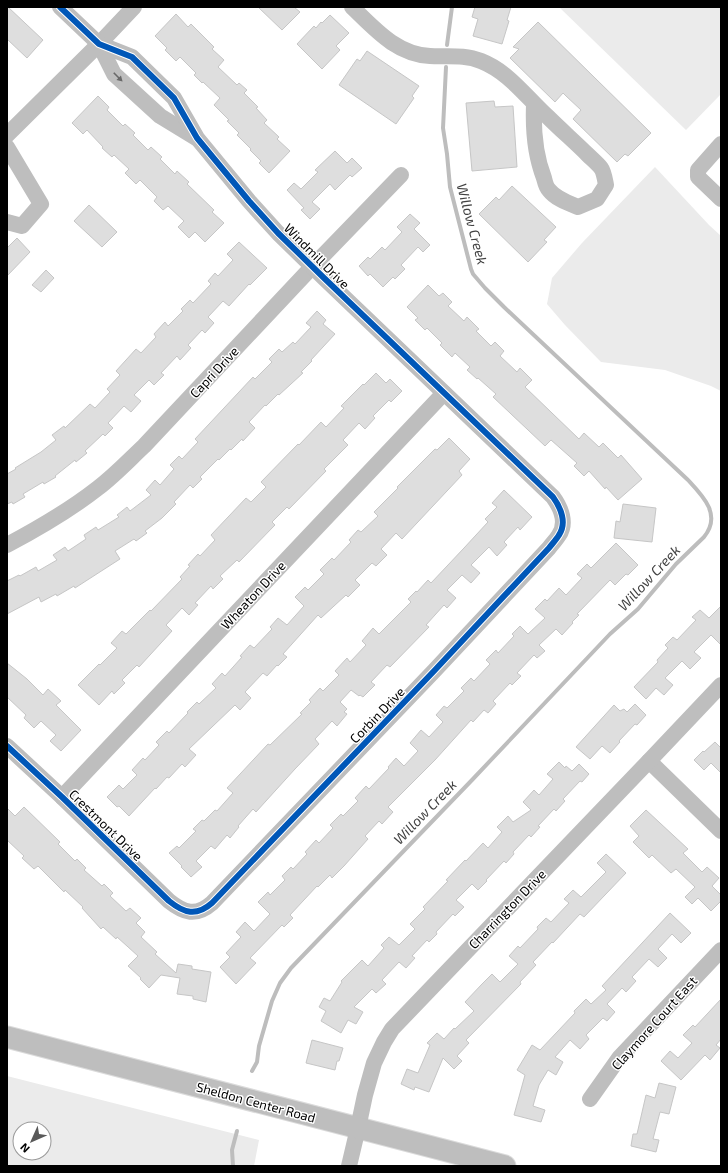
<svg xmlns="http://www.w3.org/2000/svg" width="728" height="1173" font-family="'Exo 2',sans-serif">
	<rect width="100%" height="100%" fill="#fff"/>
	<g fill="#ebebeb" fill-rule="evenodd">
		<polygon points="559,7 721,7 721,94 686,130"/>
		<polygon points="655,167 709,225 721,236 721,391 711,386 665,370 601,362 565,325 547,304 552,278 582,243"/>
		<path d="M7 1076 259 1140 254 1166H8ZM20 1129H44V1153H20Z"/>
	</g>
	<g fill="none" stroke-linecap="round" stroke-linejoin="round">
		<g stroke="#bdbdbd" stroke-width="4">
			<polyline points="447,45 452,7"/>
			<path d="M252 1071 257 1062 259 1046 272 1001 280 983 291 968 472 780 610 634 638 609 676 564 704 537C722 515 703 496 688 480L504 307 485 288 473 274 471 269 450 187 447 154 443 128 446 67"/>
			<polyline points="233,1166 232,1150 237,1131"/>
		</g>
	</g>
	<g fill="#dedede" stroke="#c6c6c6">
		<polygon points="7,7 8,7 43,40 27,58 7,39"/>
		<polygon points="258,7 294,7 300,12 282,30"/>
		<polygon points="475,7 511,7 507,20 509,21 502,44 473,36 478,19 472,17"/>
		<polygon points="176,14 188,27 191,24 214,47 212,49 224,60 218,67 237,85 239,83 247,90 244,93 258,107 256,108 267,120 264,123 279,137 277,139 290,151 269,173 259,163 261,161 250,150 251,149 237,135 239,133 227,121 229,120 214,105 220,98 203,82 202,83 194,75 196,73 180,57 176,61 165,50 167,48 155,36"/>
		<polygon points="330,15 349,33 336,46 340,50 322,69 297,44 314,26 316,28 321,22 322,23"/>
		<polygon points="538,22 651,133 628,156 625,154 617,162 573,119 581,110 566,96 563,93 555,102 510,58 519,49 513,47"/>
		<polygon points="367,51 419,86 412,96 414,98 396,124 339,85 357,59 360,61"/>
		<polygon points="98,96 109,107 107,110 123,126 125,124 135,133 133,135 148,150 151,147 162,157 160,159 175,174 177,171 189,182 187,184 214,210 212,212 224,223 205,242 195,232 189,238 178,227 184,221 168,206 163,210 154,201 157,197 140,180 136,184 125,173 129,169 114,155 112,157 102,148 103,147 87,130 83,134 72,123"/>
		<polygon points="494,101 495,107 513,106 517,167 472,171 466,103"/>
		<polygon points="335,151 347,163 352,158 362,168 352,177 350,175 335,190 330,184 312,202 320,209 310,219 301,210 304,208 287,190 294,183 301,189 318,172 315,170"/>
		<polygon points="512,186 556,227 544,240 547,242 528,262 479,214 496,197 499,200"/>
		<polygon points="89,205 117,232 102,247 74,221"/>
		<polygon points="410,214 420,223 414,229 430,245 423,252 418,247 401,265 405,269 395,279 393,277 383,287 370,274 368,276 359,266 368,257 370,259 382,247 385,250 402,232 397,227"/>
		<polygon points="17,238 30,252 7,276 7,248"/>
		<polygon points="239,242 267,268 250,285 249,284 229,306 223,301 208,317 214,323 205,333 202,330 188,345 191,348 180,360 177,356 161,373 164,375 154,385 149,380 134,395 141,401 131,412 124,406 108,423 113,428 105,436 103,434 85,451 87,453 76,462 75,460 55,476 56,477 44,484 43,482 23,494 25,497 13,504 12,502 7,504 7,474 16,469 15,468 41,452 56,440 52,435 64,426 65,428 90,404 95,408 110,392 107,389 120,375 116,371 136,349 141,353 156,337 154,334 165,322 168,326 183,311 181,309 190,300 193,303 211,284 208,281 215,273 218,276 233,260 227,254"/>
		<polygon points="46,270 54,278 41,292 32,285"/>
		<polygon points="428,285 439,296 443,293 452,302 448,306 464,321 467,317 479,329 476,331 491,346 495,342 504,351 500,356 517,372 520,368 532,380 525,387 579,439 584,433 599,447 603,443 618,458 621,455 642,479 618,500 606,487 605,489 589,471 584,476 574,466 577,463 551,440 545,446 493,397 496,394 478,378 477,379 467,370 470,367 455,353 452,357 440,345 442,343 427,328 425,330 415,320 418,318 407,307"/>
		<polygon points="317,311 326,320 323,324 335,334 311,360 312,361 301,372 303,373 279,395 278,394 266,406 265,405 249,422 255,428 243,441 242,439 231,450 230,449 219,460 218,459 200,477 202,479 193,488 190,485 174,502 176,504 162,518 145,531 147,533 136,541 134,539 115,551 120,559 75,588 74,586 57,596 56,594 41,602 39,597 7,614 7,581 19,575 20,576 36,567 38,571 57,560 53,555 65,547 68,551 86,539 84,535 96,527 98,530 119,517 117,515 127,507 130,511 151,495 146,490 155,480 160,485 174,469 170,465 179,456 182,459 198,442 195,439 253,377 255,379 272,362 269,359 279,349 282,352 293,342 295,344 311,327 306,323"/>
		<polygon points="376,373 386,383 390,379 402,391 391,402 389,400 373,416 375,418 365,429 359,423 343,440 348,445 324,469 326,471 289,509 287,507 272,522 275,525 239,562 237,560 220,576 223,579 213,589 211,586 195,603 198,605 189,615 182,608 166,625 172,631 139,667 137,665 122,680 125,683 114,694 112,691 99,705 78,685 99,664 100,665 117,648 111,643 122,631 126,634 150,610 151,611 182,579 180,577 190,566 188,565 198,554 200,556 215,540 211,535 246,498 251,502 266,487 261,482 298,444 299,445 321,422 326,427 344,408 341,406 363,384 364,385"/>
		<polygon points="449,438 470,459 459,471 462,475 402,539 396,533 381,549 387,555 376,566 372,563 355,580 360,585 348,597 346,595 321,618 318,615 283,654 287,657 278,666 277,665 267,676 263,673 245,692 251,698 240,710 235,705 189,749 196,755 185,767 182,764 169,778 167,777 156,789 155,788 129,816 119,806 117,807 107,797 119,785 123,789 137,775 132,770 143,758 145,760 159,745 156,742 167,731 169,733 188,713 187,712 197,702 199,704 216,688 212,684 222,673 225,676 242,657 240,656 250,645 254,648 272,629 270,627 278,618 287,625 304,606 295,597 305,587 308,590 324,574 320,570 332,558 334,560 351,542 349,540 358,530 361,532 378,516 374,512 398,488 397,487 435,449 437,450"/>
		<polygon points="504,490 532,517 520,530 518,527 504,542 507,545 497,556 489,547 471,565 480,573 471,583 462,575 447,590 456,598 447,608 444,605 426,625 429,627 390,667 387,665 371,682 375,685 363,697 360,695 359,696 351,690 340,702 347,709 344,712 347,714 337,726 332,721 315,739 319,744 295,769 256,812 253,809 238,826 239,827 230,838 227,835 215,849 211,846 196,861 202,867 191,877 181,867 182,866 169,853 177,846 179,848 196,831 193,829 202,820 204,821 215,810 217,811 233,793 227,788 268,744 270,745 302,714 300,713 311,702 309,700 320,688 323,691 339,675 335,671 347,658 350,662 366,645 362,641 373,628 379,634 411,602 408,599 416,591 417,592 428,580 431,583 464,548 488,522 485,519 497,507 492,503"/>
		<polygon points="623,504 656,508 652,542 614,538 616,521 620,522"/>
		<polygon points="616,543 638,565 628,575 626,574 615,585 610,580 577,614 579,615 572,622 573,623 562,635 556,629 539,645 545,651 537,658 534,655 517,673 521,676 512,685 510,683 493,701 496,704 488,713 484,710 473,722 471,720 435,760 388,807 393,812 382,824 379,821 365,836 368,839 344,866 332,878 330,875 318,887 317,886 290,915 293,918 284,927 282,925 250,958 256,963 236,984 220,967 230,957 226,953 241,937 236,932 245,922 254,931 270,914 258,902 268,892 270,895 285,880 282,876 291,867 293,869 307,854 305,852 316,840 319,843 333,828 330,825 341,814 343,816 358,801 355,798 366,786 369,789 389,768 388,767 396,758 404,766 418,751 410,743 421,730 429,737 443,722 436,715 444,706 447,708 464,691 461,688 471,678 474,681 490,664 486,660 496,650 498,653 514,636 512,634 520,626 528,634 545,618 535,609 545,599 547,601 559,588 566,595 582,578 577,574 587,564 591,568"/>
		<polygon points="721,606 721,645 711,635 694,652 701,658 690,669 682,661 665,678 673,685 664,695 656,688 646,699 634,687 658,662 657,660 668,648 665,645 673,637 677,640 696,620 692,617 700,610 709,618"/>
		<polygon points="7,663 27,679 43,695 48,689 61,701 56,705 81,730 61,751 50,741 56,735 41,721 34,728 24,718 26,715 7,697"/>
		<polygon points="635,704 646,715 637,725 635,724 619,741 620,742 610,753 602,746 590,759 576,747 614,705 620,711 624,709 627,712"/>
		<polygon points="715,742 721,748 721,773 711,763 704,770 694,760 703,751 704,752"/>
		<polygon points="559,762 565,768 566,766 572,771 579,764 589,774 582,782 580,781 563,799 565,801 556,811 554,809 538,826 540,827 531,837 529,835 513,852 514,854 506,863 504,861 486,880 487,881 478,890 472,884 456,900 464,907 455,916 453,914 436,932 437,934 429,942 427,940 412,956 415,958 406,968 399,962 382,980 386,984 376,993 372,989 354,1007 363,1012 356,1024 348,1020 341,1033 321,1021 326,1011 319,1007 324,998 330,1001 342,982 341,981 362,960 368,966 384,948 381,945 389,937 399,945 415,929 410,924 425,909 423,907 448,881 446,880 465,860 466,861 483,843 488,848 502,832 497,827 508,816 513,822 531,810 523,802 534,790 539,795 553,779 547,774"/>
		<polygon points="24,807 60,842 58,844 75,861 77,859 86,868 84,870 102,886 104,884 113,893 110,896 126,911 130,908 141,918 136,923 145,932 141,937 157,952 155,954 176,973 178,964 192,966 192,969 211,972 206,1002 193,999 193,996 177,994 180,978 161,975 149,988 140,979 141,978 128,966 138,956 117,937 116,939 103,927 101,929 82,908 83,907 65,890 64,892 38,866 34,869 22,858 24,856 7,840 7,808 15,816"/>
		<polygon points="646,810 688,849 683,853 702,872 707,867 719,878 712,886 721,895 721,901 711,911 698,898 692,904 685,897 695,887 676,869 671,873 652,855 649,858 633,842 639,836 630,826"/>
		<polygon points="606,854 626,873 584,917 580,914 553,943 552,942 533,962 536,965 520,982 521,984 466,1040 469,1043 457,1056 462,1061 454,1069 443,1058 429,1092 415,1087 414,1090 401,1084 407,1069 418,1073 430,1045 427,1043 437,1033 444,1039 454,1028 455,1029 474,1011 465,1002 482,984 492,974 500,982 518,964 509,956 518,946 520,948 538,929 537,927 546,918 551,922 569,903 564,899 573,890 581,897 606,872 597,863"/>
		<polygon points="670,913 691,933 681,943 672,934 658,949 667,958 658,967 649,959 632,977 636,981 626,992 622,988 607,1004 615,1012 607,1021 603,1018 586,1035 589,1039 580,1049 570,1040 555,1057 563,1062 556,1075 548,1070 539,1085 533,1106 545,1110 541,1122 514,1115 525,1075 517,1070 532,1045 540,1050 575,1013 574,1011 586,999 591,1004 606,990 602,986"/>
		<polygon points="721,999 721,1039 716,1045 720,1048 710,1060 705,1055 681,1080 661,1061 670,1051 678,1058 692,1043 683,1035 693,1025 695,1027"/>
		<polygon points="312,1040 343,1048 339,1061 337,1061 335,1070 306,1063"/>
		<polygon points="659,1083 676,1087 669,1114 660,1112 653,1139 659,1140 656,1152 631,1146 633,1134 637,1134 646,1095 655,1098"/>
	</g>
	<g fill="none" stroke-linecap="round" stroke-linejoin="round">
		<defs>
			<polyline id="major" points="7,1037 505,1166"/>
		</defs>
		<use href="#major" stroke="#dbdbdb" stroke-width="23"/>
		<g stroke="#bebebe" stroke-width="16">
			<path d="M352 7C375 29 396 54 430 56 447 57 464 54 481 61 509 72 526 97 548 117 561 130 575 142 588 155 592 159 597 163 601 168 604 172 605 180 606 185L597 199 578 207C568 203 556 199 549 190 546 187 545 182 544 178 535 155 533 130 534 105"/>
			<polyline points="99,44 114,74 160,116 196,138"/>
			<polyline points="7,135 99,44 134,7"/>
			<polyline points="721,144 698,170 698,177 721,199"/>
			<polyline points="7,147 41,204 22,226 7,222"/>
			<path d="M7 545C39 528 70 510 98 488 115 475 129 460 144 446L312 267 401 175"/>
			<path d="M7 746 62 797 169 901C184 913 196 917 212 903L434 671 549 548C552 544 556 540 559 535 567 523 561 508 553 497L324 278 278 233 249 201 197 138 174 98 132 57 99 44 60 7"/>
			<polyline points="649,761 721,831"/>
			<polyline points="62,797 444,393"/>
			<polyline points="590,1099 619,1058 721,950"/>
			<polyline points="349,1166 358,1128 365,1095 374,1063 384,1042 392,1029 649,761 721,685"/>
		</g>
		<use href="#major" stroke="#bebebe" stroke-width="21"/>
		<defs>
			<path id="cycleway" d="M7 746 62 797 169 901C184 913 196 917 212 903L434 671 549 548C552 544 556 540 559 535 567 523 561 508 553 497L324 278 278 233 249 201 197 138 174 98 132 57 99 44 60 7"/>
		</defs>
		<use href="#cycleway" stroke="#fff" stroke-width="8"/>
		<use href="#cycleway" stroke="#0057b8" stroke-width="6"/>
	</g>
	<defs><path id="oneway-solid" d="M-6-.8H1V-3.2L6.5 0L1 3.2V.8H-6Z"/></defs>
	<use fill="#686868" href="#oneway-solid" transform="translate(118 77) rotate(45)"/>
	<g text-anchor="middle" stroke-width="3" stroke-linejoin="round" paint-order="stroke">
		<g font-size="13" fill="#000" stroke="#fff">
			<text transform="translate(317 256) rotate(45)" y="5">Windmill Drive</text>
			<text transform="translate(214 372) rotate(-47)" y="5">Capri Drive</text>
			<text transform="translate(253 595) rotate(-47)" y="5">Wheaton Drive</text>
			<text transform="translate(377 715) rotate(-46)" y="5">Corbin Drive</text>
			<text transform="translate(106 825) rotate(44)" y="5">Crestmont Drive</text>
			<text transform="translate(507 909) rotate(-46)" y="5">Charrington Drive</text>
			<text transform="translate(654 1023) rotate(-48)" y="5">Claymore Court East</text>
			<text transform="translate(256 1102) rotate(15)" y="5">Sheldon Center Road</text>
		</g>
		<g font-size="14" font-style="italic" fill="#424242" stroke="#fff">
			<text transform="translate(472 224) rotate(75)" y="5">Willow Creek</text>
			<text transform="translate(649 578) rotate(-47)" y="5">Willow Creek</text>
			<text transform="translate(425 812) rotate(-46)" y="5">Willow Creek</text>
		</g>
	</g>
	<rect width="728" height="1173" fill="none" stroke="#000000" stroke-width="16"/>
	<g transform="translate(32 1141) rotate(225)"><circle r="19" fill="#ffffff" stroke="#999999"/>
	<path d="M0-3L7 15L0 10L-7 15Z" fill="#595959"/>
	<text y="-6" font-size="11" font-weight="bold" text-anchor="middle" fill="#000000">N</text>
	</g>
</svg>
